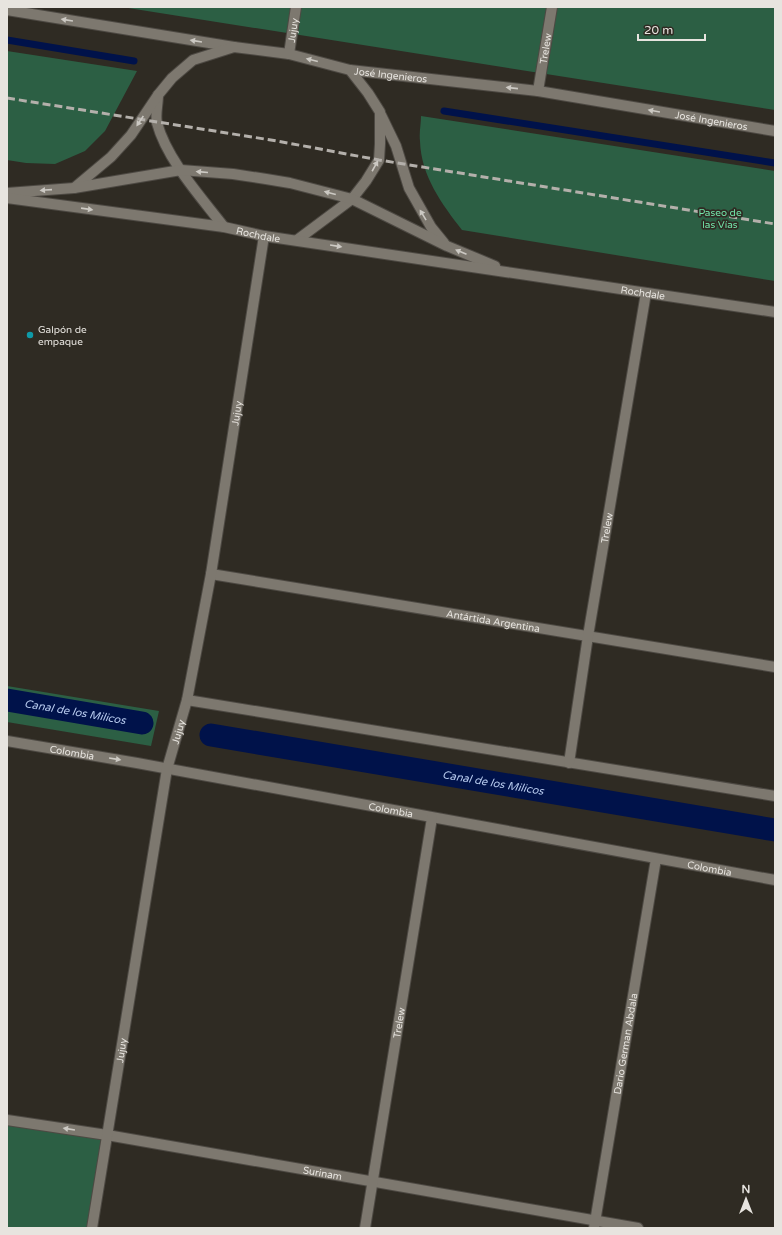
<svg xmlns="http://www.w3.org/2000/svg" width="782" height="1235" font-family="'Varela Round',sans-serif">
	<rect width="100%" height="100%" fill="#2f2b23"/>
	<g fill="#2c5f44">
		<polygon points="122,7 775,7 775,110"/>
		<polygon points="7,51 137,71 105,131 85,151 55,164 26,163 7,160"/>
		<path d="M421 116 775 171V281L462 230C442 204 421 176 420 141 419 133 421 124 421 116Z"/>
		<polygon points="7,686 159,711 151,746 7,722"/>
		<polygon points="7,1120 107,1135 92,1228 7,1228"/>
	</g>
	<g fill="none" stroke-linecap="round" stroke-linejoin="round">
		<g stroke="#00124a" stroke-width="7">
			<polyline points="7,40 134,61"/>
			<polyline points="444,111 775,163"/>
		</g>
		<g stroke="#00124a" stroke-width="23">
			<path id="s1" d="M7 700 142 723"/>
			<path id="s2" d="M211 735 775 830"/>
		</g>
		<defs>
			<polyline id="service" points="187,700 775,796"/>
			<g id="minor">
				<polyline points="7,10 234,47"/>
				<path id="s3" d="M350 70 538 91 775 131"/>
				<path id="s4" d="M538 91 552 7"/>
				<path id="s5" d="M211 574 775 667"/>
				<path id="s6" d="M7 741 137 763 775 880"/>
				<path id="s7" d="M569 763 588 636 646 293"/>
				<path id="s8" d="M7 1120 107 1135 638 1228"/>
				<path id="s9" d="M365 1228 432 818"/>
				<path id="s10" d="M594 1228 656 859"/>
			</g>
			<g id="secondary">
				<path id="s11" d="M289 54 296 7"/>
				<path d="M158 95C158 104 155 115 157 123 167 160 201 197 224 227"/>
				<polyline points="381,115 396,146 409,188 431,227 444,243"/>
				<polyline points="74,188 111,157 131,135 158,95 172,78 193,60 234,47 289,54 350,70 368,93 380,112 380,144 379,160 366,181 352,199 297,240"/>
				<polyline points="7,193 74,188 181,170 233,174 266,179 290,183 352,199 447,246 495,266"/>
				<path id="s12" d="M7 198 224 227 264 236 775 312"/>
				<path id="s13" d="M92 1228 167 769 187 700 211 574 264 236"/>
			</g>
		</defs>
		<use href="#service" stroke="#4d4943" stroke-width="12"/>
		<use href="#minor" stroke="#4d4943" stroke-width="12"/>
		<use href="#secondary" stroke="#4d4943" stroke-width="12"/>
		<use href="#service" stroke="#7d786f" stroke-width="10"/>
		<use href="#minor" stroke="#7d786f" stroke-width="10"/>
		<use href="#secondary" stroke="#7d786f" stroke-width="10"/>
		<polyline stroke="#b4b0ab" stroke-width="3" stroke-dasharray="8 4" stroke-linecap="butt" points="7,98 277,141 379,160 775,224"/>
	</g>
	<defs><path id="oneway-solid" d="M-6-.8H1V-3.2L6.5 0L1 3.2V.8H-6Z"/></defs>
	<g fill="#ccc9c3">
		<use href="#oneway-solid" transform="translate(67 20) rotate(-171)"/>
		<use href="#oneway-solid" transform="translate(196 41) rotate(-171)"/>
		<use href="#oneway-solid" transform="translate(312 60) rotate(-166)"/>
		<use href="#oneway-solid" transform="translate(512 88) rotate(-174)"/>
		<use href="#oneway-solid" transform="translate(654 111) rotate(-170)"/>
		<use href="#oneway-solid" transform="translate(140 121) rotate(124)"/>
		<use href="#oneway-solid" transform="translate(375 166) rotate(-61)"/>
		<use href="#oneway-solid" transform="translate(202 172) rotate(-175)"/>
		<use href="#oneway-solid" transform="translate(46 190) rotate(176)"/>
		<use href="#oneway-solid" transform="translate(330 193) rotate(-165)"/>
		<use href="#oneway-solid" transform="translate(87 209) rotate(8)"/>
		<use href="#oneway-solid" transform="translate(423 215) rotate(-121)"/>
		<use href="#oneway-solid" transform="translate(336 246) rotate(9)"/>
		<use href="#oneway-solid" transform="translate(461 252) rotate(-157)"/>
		<use href="#oneway-solid" transform="translate(115 759) rotate(9)"/>
		<use href="#oneway-solid" transform="translate(69 1129) rotate(-171)"/>
	</g>
	<circle fill="#0f9aa8" stroke="#2f2b23" stroke-width="1.5" cx="30" cy="335" r="4"/>
	<g text-anchor="middle" stroke-width="3.5" stroke-linejoin="round" paint-order="stroke">
		<g font-size="10" fill="#e7e4df" stroke="#2f2b23">
			<text dy="4" stroke="none"><textPath href="#s11" startOffset="24">Jujuy</textPath></text>
			<text dy="4" stroke="none"><textPath href="#s4" startOffset="43">Trelew</textPath></text>
			<text dy="4" stroke="none"><textPath href="#s3" startOffset="41">José Ingenieros</textPath></text>
			<text dy="4" stroke="none"><textPath href="#s3" startOffset="365">José Ingenieros</textPath></text>
			<text dy="4" stroke="none"><textPath href="#s12" startOffset="254">Rochdale</textPath></text>
			<text dy="4" stroke="none"><textPath href="#s12" startOffset="643">Rochdale</textPath></text>
			<text dy="4" stroke="none"><textPath href="#s13" startOffset="828">Jujuy</textPath></text>
			<text dy="4" stroke="none"><textPath href="#s7" startOffset="238">Trelew</textPath></text>
			<text dy="4" stroke="none"><textPath href="#s5" startOffset="286">Antártida Argentina</textPath></text>
			<text dy="4" stroke="none"><textPath href="#s13" startOffset="504">Jujuy</textPath></text>
			<text dy="4" stroke="none"><textPath href="#s6" startOffset="66">Colombia</textPath></text>
			<text dy="4" stroke="none"><textPath href="#s6" startOffset="390">Colombia</textPath></text>
			<text dy="4" stroke="none"><textPath href="#s6" startOffset="714">Colombia</textPath></text>
			<text dy="4" stroke="none"><textPath href="#s9" startOffset="208">Trelew</textPath></text>
			<text dy="4" stroke="none"><textPath href="#s10" startOffset="187">Dario German Abdala</textPath></text>
			<text dy="4" stroke="none"><textPath href="#s13" startOffset="180">Jujuy</textPath></text>
			<text dy="4" stroke="none"><textPath href="#s8" startOffset="320">Surinam</textPath></text>
		</g>
		<g font-size="10" fill="#71e5a9" stroke="#2f2b23">
			<text x="720" y="216">Paseo de<tspan x="720" dy="12">las Vías</tspan></text>
		</g>
		<g font-size="10" fill="#e7e4df" stroke="#2f2b23" text-anchor="start">
			<text x="38" y="333">Galpón de<tspan x="38" dy="12">empaque</tspan></text>
		</g>
		<g font-size="11" font-style="italic" fill="#b6caee" stroke="#2f2b23">
			<text dy="4" stroke="none"><textPath href="#s1" startOffset="69">Canal de los Milicos</textPath></text>
			<text dy="4" stroke="none"><textPath href="#s2" startOffset="286">Canal de los Milicos</textPath></text>
		</g>
	</g>
	<rect width="782" height="1235" fill="none" stroke="#e7e4df" stroke-width="16"/>
	<g transform="translate(746 1199)" stroke="#2f2b23" stroke-width="3" paint-order="stroke">
	<path d="M0-3L7 15L0 10L-7 15Z" fill="#e7e4df"/>
	<text y="-6" font-size="11" font-weight="bold" text-anchor="middle" fill="#e7e4df">N</text>
	</g>
	<path d="M638 34v6h67v-6" fill="none" stroke="#e7e4df" stroke-width="2"/>
	<text x="644" y="34" font-size="12" fill="#e7e4df" stroke="#2f2b23" stroke-width="3" paint-order="stroke">20 m</text>
</svg>
